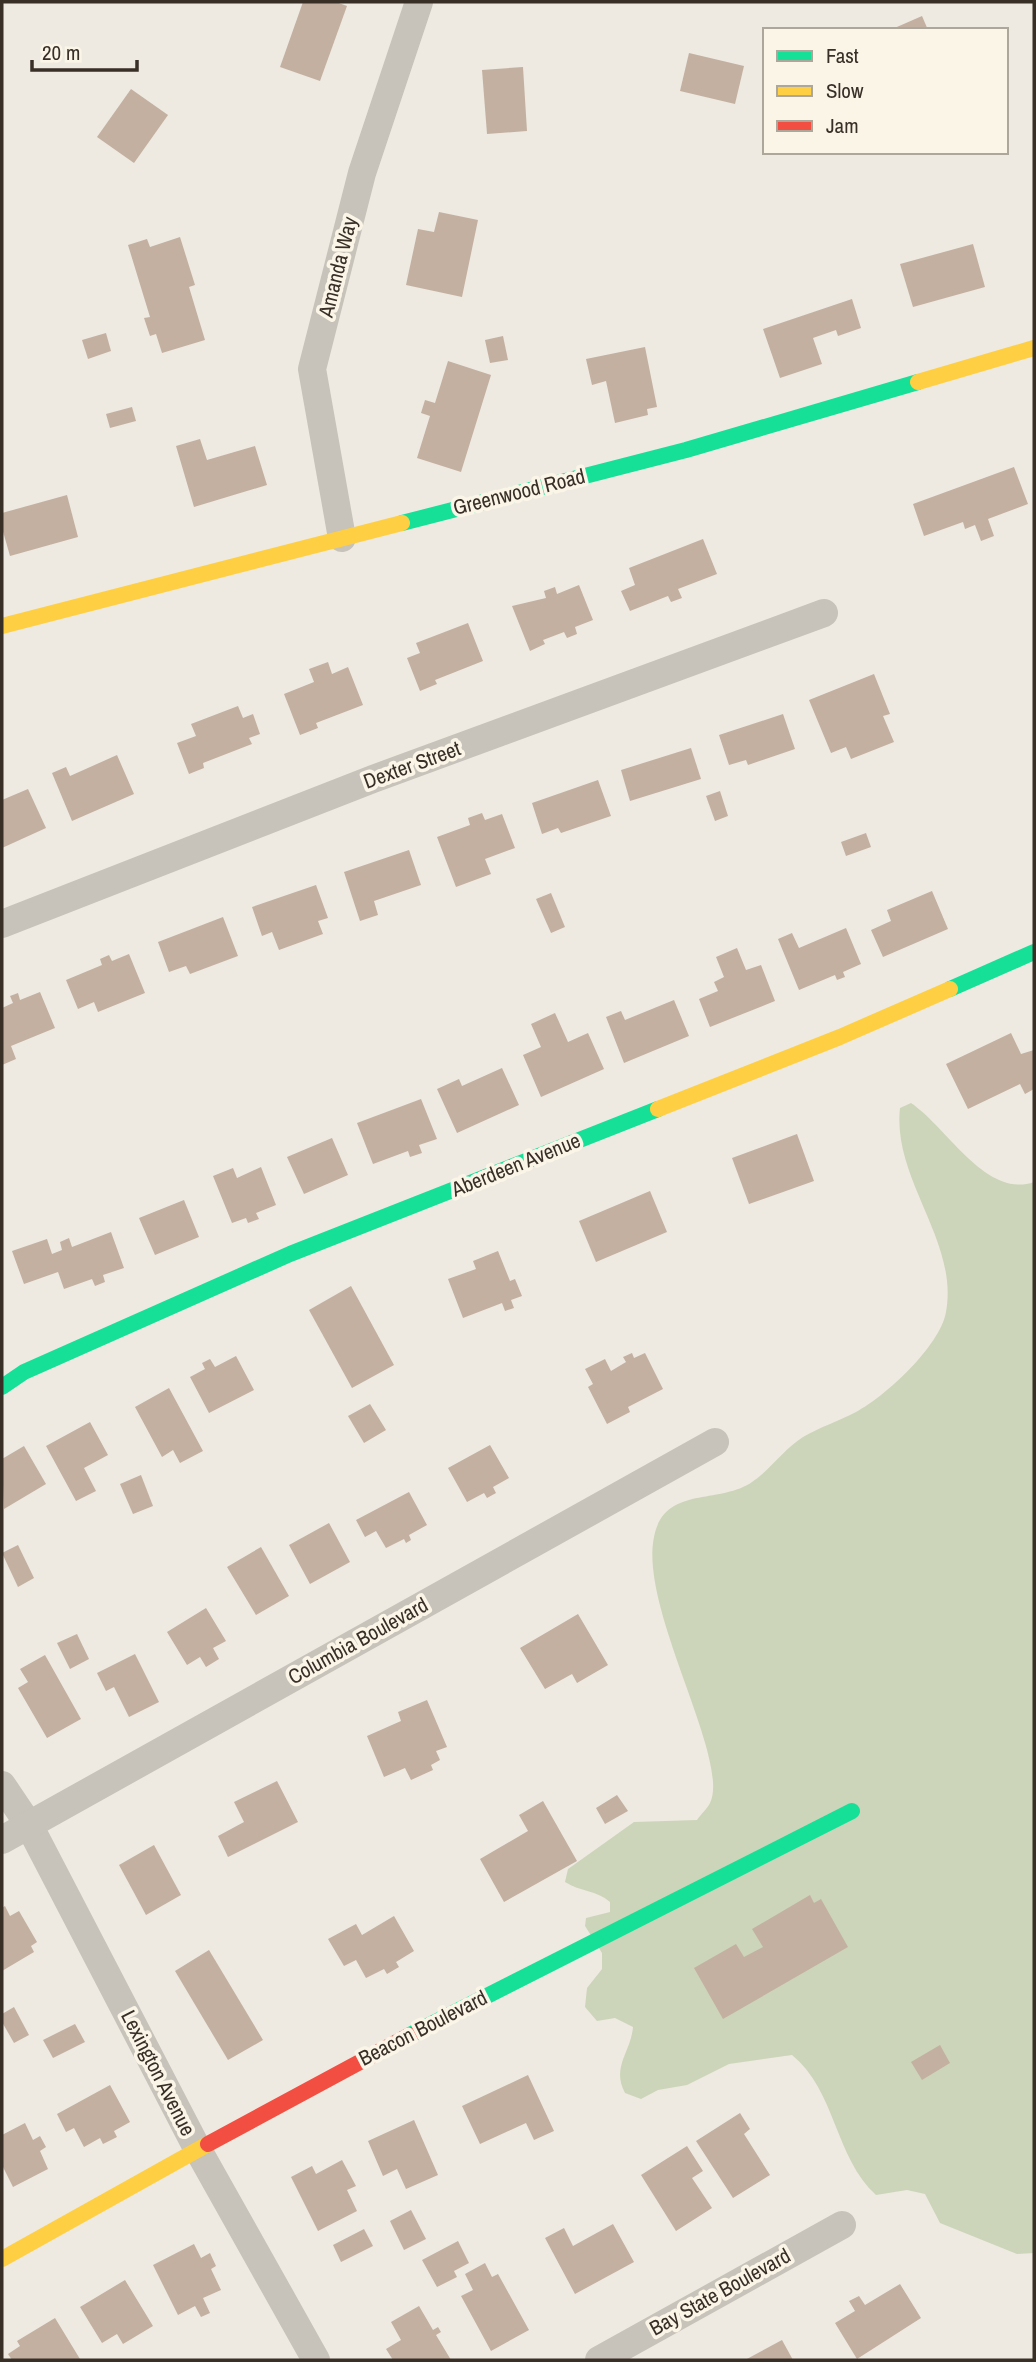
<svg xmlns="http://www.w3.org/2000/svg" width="1036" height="2362" font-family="'Archivo Narrow',sans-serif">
	<rect width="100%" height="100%" fill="#eeeae1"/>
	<path fill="#ccd5b9" d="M911 1103C947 1127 986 1199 1034 1182V2253L1017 2254 940 2223 925 2194 907 2190 876 2195C835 2158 836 2091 792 2055L729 2064 687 2085 658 2090 641 2099 625 2093C611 2067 631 2052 633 2027L615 2018 597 2021 585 2007 587 1988 602 1969V1953L585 1926 586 1918 610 1912V1902C596 1890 581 1892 565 1882L568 1869 634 1822 697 1820C701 1814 707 1809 710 1803 731 1759 639 1609 654 1537 664 1485 719 1505 752 1482 771 1469 784 1449 803 1437 820 1427 839 1421 856 1412 886 1396 940 1346 946 1312 959 1241 892 1179 900 1108Z"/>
	<g fill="#c3b0a1">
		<polygon points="303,2 336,2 347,6 320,81 280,67"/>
		<polygon points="922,16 928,30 890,30"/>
		<polygon points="689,53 744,66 735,104 680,91"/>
		<polygon points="523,67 527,131 487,134 482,70"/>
		<polygon points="131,89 168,115 134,163 97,137"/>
		<polygon points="439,212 478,220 462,297 406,285 418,229 434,232"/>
		<polygon points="180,237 195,285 189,287 205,340 162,353 156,334 150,336 144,318 150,317 128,245 147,239 150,247"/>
		<polygon points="973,244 985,287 913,307 900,264"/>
		<polygon points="852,299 861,328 838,336 836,330 813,338 822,364 780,378 763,329"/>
		<polygon points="106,333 111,351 88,359 82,340"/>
		<polygon points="503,336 508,360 490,363 485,340"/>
		<polygon points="645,347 657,407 647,409 648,415 615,423 606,381 592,385 586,359"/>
		<polygon points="448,361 491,375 461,472 417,458 430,416 421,413 425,400 435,403"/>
		<polygon points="132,407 136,421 110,428 106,414"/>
		<polygon points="200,439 207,460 255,446 267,485 194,507 176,446"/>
		<polygon points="1014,467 1028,504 988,519 994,536 981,541 975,525 965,529 963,522 924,536 913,504"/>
		<polygon points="67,495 78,537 10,556 2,528 2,513"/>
		<polygon points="703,539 717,574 678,589 682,598 671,602 668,596 630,611 621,591 635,585 629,568"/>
		<polygon points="579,585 593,620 575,627 577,634 567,638 564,632 543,640 545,644 530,651 512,606 546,598 544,591 555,587 557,594"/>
		<polygon points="468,623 483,661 435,680 437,684 420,691 407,658 420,653 416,643"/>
		<polygon points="328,662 332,674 348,667 363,705 316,723 318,728 300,735 284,694 314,682 309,669"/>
		<polygon points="874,674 890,714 883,716 894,742 851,759 846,747 831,753 809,700"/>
		<polygon points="238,706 243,718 253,714 260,734 249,738 252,744 203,763 204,768 189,774 177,743 196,736 191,724"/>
		<polygon points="783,714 795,749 748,765 746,760 729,765 719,735"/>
		<polygon points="691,748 701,779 630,801 621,770"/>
		<polygon points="117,755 134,794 72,821 52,773 66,767 70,776"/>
		<polygon points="598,780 611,816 561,833 558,828 542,834 532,803"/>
		<polygon points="28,789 46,828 2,848 2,800"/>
		<polygon points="720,791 728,816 715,821 706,796"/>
		<polygon points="482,813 485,820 502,814 515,848 485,859 491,874 456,887 437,837 470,825 468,818"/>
		<polygon points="866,833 871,847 846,856 841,842"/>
		<polygon points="409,850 421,885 374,901 378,915 360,921 344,872"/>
		<polygon points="316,885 328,918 318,921 323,934 279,950 272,932 262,936 252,907"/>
		<polygon points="932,891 948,929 883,957 871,930 891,921 887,910"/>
		<polygon points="551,893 565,927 551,933 536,899"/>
		<polygon points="223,917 238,956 190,974 186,966 169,972 158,942"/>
		<polygon points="846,928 861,964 843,972 845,977 837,980 835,975 799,990 778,939 792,933 799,948"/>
		<polygon points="737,948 746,970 761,965 775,1001 710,1027 699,999 718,991 714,982 724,977 716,957"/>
		<polygon points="129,954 145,993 98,1012 94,1002 78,1009 66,980 102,965 100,959 109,955 112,961"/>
		<polygon points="40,992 55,1028 11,1046 16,1059 2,1065 2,1008 13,1003 10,996 18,993 20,1000"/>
		<polygon points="674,1000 689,1036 624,1063 606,1017 621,1011 625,1020"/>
		<polygon points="555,1013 568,1042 588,1033 604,1069 541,1097 523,1055 541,1047 531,1024"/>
		<polygon points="1011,1033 1021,1054 1034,1050 1034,1089 1025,1094 1020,1084 968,1109 946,1064"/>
		<polygon points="502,1068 519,1105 457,1133 437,1089 459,1079 462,1086"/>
		<polygon points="421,1099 437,1139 419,1145 422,1153 410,1157 408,1151 373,1164 357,1123"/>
		<polygon points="797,1134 814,1181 749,1204 732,1158"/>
		<polygon points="332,1138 348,1175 304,1194 287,1157"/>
		<polygon points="261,1167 276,1205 256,1213 259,1219 248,1223 246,1218 232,1223 213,1176 233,1168 237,1178"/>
		<polygon points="650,1191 667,1232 596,1262 579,1221"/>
		<polygon points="184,1200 199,1237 155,1255 139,1218"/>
		<polygon points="111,1232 124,1268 103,1275 105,1282 95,1286 92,1279 64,1289 58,1272 24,1284 12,1251 47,1239 52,1254 62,1250 60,1242 69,1238 72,1247"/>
		<polygon points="498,1251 510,1281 515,1279 522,1296 511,1300 514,1308 505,1311 502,1303 463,1318 448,1279 476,1269 473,1261"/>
		<polygon points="351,1286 394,1365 352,1388 309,1310"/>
		<polygon points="632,1353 634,1358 645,1353 663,1389 628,1407 630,1412 607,1424 588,1387 593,1384 585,1369 605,1359 611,1371 626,1362 623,1357"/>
		<polygon points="236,1356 254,1390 209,1413 190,1377 205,1369 202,1363 210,1359 215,1367"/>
		<polygon points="169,1388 203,1451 180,1463 173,1450 162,1457 135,1407"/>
		<polygon points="370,1404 386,1430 364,1443 348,1416"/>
		<polygon points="90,1422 108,1455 84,1468 96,1491 76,1501 46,1446"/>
		<polygon points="490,1445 509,1478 493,1487 496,1493 487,1498 484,1493 467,1502 448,1468"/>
		<polygon points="24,1446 46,1484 4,1509 2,1459"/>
		<polygon points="141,1475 153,1506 133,1514 120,1484"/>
		<polygon points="409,1492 427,1525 409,1535 411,1540 406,1543 404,1539 386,1548 376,1531 365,1537 356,1520"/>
		<polygon points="329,1523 350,1562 310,1584 289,1545"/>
		<polygon points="18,1545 34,1578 18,1587 2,1553"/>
		<polygon points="261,1547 289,1596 256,1615 227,1567"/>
		<polygon points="206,1608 226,1641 213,1648 219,1659 206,1667 200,1657 187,1665 167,1632"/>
		<polygon points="578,1614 608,1665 577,1683 572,1674 545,1689 520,1648"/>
		<polygon points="77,1634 89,1659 70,1669 57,1643"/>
		<polygon points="135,1654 159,1702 129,1717 114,1687 106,1691 97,1673"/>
		<polygon points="45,1655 81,1719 47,1738 18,1688 28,1682 20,1669"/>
		<polygon points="427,1700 447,1747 436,1751 440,1760 431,1765 433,1770 411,1780 405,1768 384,1777 367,1736 401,1721 398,1712"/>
		<polygon points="277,1781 298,1822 228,1857 218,1836 244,1822 234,1802"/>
		<polygon points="617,1795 628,1811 605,1824 596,1808"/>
		<polygon points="543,1801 577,1861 504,1902 480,1859 528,1831 519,1815"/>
		<polygon points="154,1845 181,1895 146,1915 119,1865"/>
		<polygon points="810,1895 814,1903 821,1899 848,1947 723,2019 694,1968 736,1944 744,1957 763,1947 752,1929"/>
		<polygon points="5,1906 10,1916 19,1911 37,1942 31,1946 34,1952 2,1971 2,1908"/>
		<polygon points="394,1916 414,1951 396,1962 399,1967 387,1974 384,1969 366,1978 356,1960 344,1966 328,1939 356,1924 362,1935"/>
		<polygon points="209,1950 263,2040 228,2060 175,1971"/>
		<polygon points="14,2007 29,2035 14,2043 2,2022 2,2014"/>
		<polygon points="75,2024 85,2042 53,2058 43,2040"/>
		<polygon points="940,2045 950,2063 922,2080 911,2062"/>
		<polygon points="528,2075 554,2131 534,2140 526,2123 480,2144 462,2106"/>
		<polygon points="110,2085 130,2122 114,2131 117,2137 103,2144 100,2138 84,2147 74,2128 66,2132 57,2114"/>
		<polygon points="740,2113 750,2129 744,2134 770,2175 733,2198 696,2141"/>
		<polygon points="414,2120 438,2175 406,2189 397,2169 383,2176 368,2141"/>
		<polygon points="25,2123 33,2140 40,2136 46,2147 40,2151 48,2169 13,2187 2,2165 2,2135"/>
		<polygon points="687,2146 703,2171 692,2178 712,2208 676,2231 641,2175"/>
		<polygon points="342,2160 356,2186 347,2190 357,2211 318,2231 291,2177 312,2166 316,2174"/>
		<polygon points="411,2210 426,2239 404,2250 390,2221"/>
		<polygon points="613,2224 634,2262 575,2294 545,2238 564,2228 573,2246"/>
		<polygon points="364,2229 373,2246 341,2262 333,2245"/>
		<polygon points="458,2241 469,2263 454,2271 457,2277 437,2287 422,2260"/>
		<polygon points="194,2244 201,2258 210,2253 216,2266 211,2269 221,2290 203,2298 210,2313 201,2317 195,2306 178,2315 153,2265"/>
		<polygon points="485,2263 492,2277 498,2274 529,2330 491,2351 461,2296 473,2290 465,2274"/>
		<polygon points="125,2280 153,2326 123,2344 117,2334 102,2343 80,2307"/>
		<polygon points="900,2284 921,2318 857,2359 835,2323 855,2311 849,2301 859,2296 865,2305"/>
		<polygon points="419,2306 433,2330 438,2327 441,2332 436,2335 451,2360 393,2360 386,2349 401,2340 391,2322"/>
		<polygon points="55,2318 80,2359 12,2360 8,2354 20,2346 17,2341"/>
		<polygon points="782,2340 793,2360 745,2360"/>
	</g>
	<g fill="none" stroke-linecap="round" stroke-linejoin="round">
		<g stroke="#c7c2ba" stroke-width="28">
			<polyline points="342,538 312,369 362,173 419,2"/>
			<polyline points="2,924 373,779 824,613"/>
			<polyline points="2,1785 29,1825 197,2148 316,2360"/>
			<polyline points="2,1840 715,1442"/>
			<polyline points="599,2360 842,2225"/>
		</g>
		<g stroke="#16e098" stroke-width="16">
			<polyline points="402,523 686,450 918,382"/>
			<polyline points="950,989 1034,952"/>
			<polyline points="2,1387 24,1372 290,1254 658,1109"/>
			<polyline points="410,2035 852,1811"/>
		</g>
		<g stroke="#ffcf43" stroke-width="16">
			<polyline points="918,382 1034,348"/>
			<polyline points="2,626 402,523"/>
			<polyline points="658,1109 840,1037 950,989"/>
			<polyline points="2,2259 208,2144"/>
		</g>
		<polyline stroke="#f24e42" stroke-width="16" points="208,2144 410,2035"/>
	</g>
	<g text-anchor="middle" stroke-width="7" stroke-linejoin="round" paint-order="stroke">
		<g font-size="21" fill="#382f27" stroke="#fbf5e8">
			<text transform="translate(338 267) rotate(-76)" y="7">Amanda Way</text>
			<text transform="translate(519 492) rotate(-14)" y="7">Greenwood Road</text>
			<text transform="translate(412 765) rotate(-20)" y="7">Dexter Street</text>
			<text transform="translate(516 1165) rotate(-22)" y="7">Aberdeen Avenue</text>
			<text transform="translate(358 1641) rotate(-29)" y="7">Columbia Boulevard</text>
			<text transform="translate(423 2028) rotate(-27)" y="7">Beacon Boulevard</text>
			<text transform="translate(158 2073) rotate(63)" y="7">Lexington Avenue</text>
			<text transform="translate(720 2292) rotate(-29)" y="7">Bay State Boulevard</text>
		</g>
	</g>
	<rect width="1036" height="2362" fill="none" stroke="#382f27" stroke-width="7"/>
	<rect x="763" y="28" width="245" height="126" fill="#fbf5e8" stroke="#ada69b" stroke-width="2"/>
	<rect x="777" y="51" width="35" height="10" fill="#16e098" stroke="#ada69b" stroke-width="2"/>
	<text x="826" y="63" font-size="21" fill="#382f27">Fast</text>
	<rect x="777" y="86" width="35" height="10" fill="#ffcf43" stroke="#ada69b" stroke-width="2"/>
	<text x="826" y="98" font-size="21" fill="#382f27">Slow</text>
	<rect x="777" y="121" width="35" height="10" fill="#f24e42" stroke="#ada69b" stroke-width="2"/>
	<text x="826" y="133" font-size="21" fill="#382f27">Jam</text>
	<path d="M32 60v10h105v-10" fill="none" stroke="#382f27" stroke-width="3.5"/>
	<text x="42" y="60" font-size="21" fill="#382f27" stroke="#fbf5e8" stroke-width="5" paint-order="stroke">20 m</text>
</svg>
